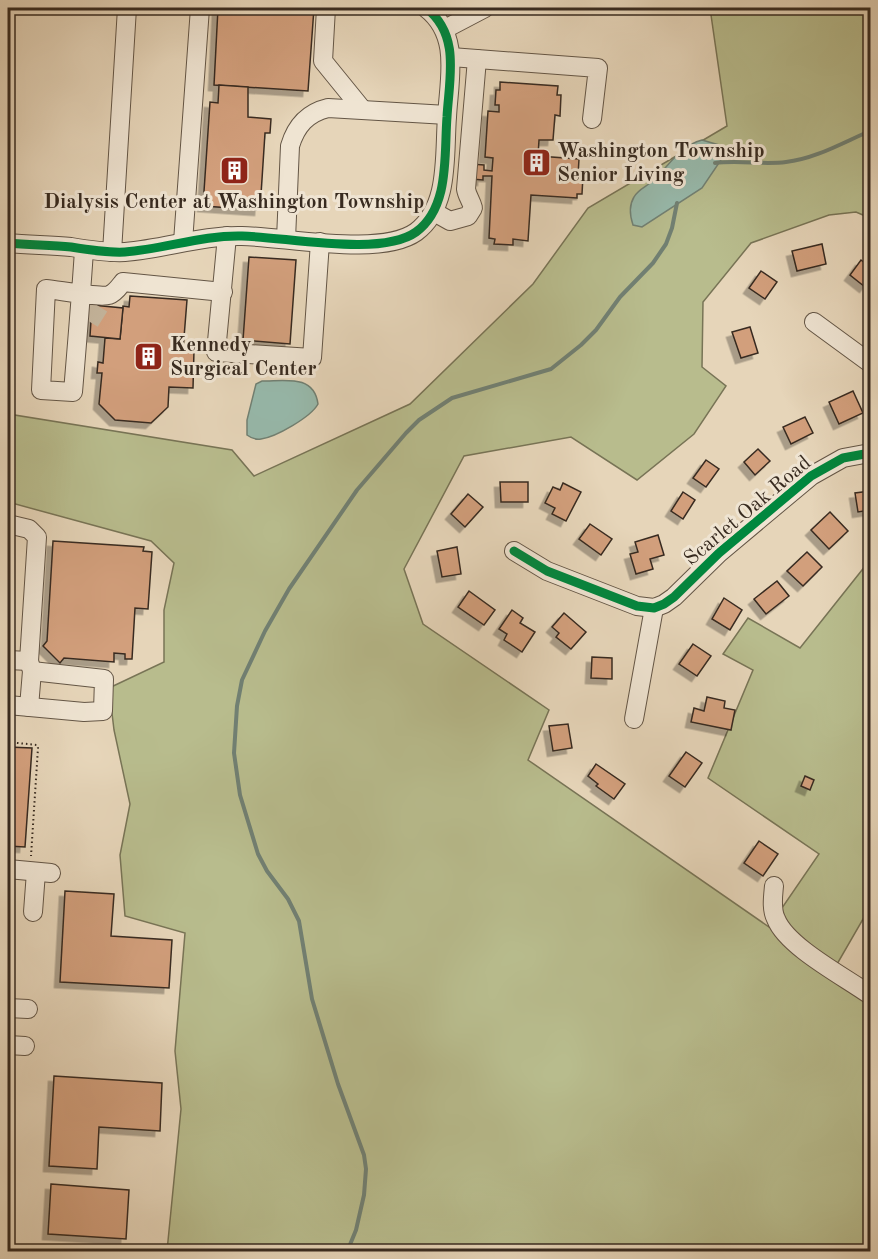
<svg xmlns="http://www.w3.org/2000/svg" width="878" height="1259" font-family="'Old Standard TT',serif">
	<defs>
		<filter id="shadow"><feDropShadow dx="-5.5" dy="5.5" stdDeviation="0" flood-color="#0004"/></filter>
	</defs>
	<rect width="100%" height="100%" fill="#e6d5b9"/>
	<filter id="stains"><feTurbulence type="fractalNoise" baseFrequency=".00333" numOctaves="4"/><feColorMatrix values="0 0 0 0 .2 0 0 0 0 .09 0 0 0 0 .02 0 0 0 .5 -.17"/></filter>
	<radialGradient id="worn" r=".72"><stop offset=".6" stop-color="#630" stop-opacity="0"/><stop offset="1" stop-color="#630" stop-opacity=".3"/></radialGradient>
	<polygon fill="#b8bc8d" stroke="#787456" stroke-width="1.5" points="710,8 870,8 870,218 856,212 829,215 751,243 703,302 702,367 726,386 694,434 637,480 571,437 464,456 404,569 423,624 549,710 528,760 769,927 819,854 708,778 753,670 723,654 748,618 800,648 870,560 870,907 833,971 870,997 870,1251 167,1251 181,1109 175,1051 185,933 125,916 120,855 130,804 114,730 109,688 164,662 164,610 174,563 151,541 8,502 8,414 232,450 254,476 410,404 533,284 588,208 727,126"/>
	<g fill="#97b9ab" stroke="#718073" stroke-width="1.5">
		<path d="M702 140 719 145 724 151 723 157 702 188 642 227 633 225C630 216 629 205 634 197 638 189 648 186 655 179 670 164 680 146 702 140Z"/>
		<path d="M262 381C285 381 314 374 318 404 311 417 276 437 261 439 255 440 251 438 247 435V420L256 384Z"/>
	</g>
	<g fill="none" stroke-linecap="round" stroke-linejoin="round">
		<g stroke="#718073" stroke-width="4">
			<path d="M715 163C740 160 763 165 786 162 815 159 844 142 870 131"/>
			<polyline points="347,1252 356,1230 364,1195 366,1169 364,1155 338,1084 312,999 299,921 288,899 267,871 258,854 240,795 234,753 237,706 242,680 265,631 289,589 357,490 406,433 419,420 452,398 551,369 581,345 596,330 620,297 653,263 666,244 672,228 677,203"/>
		</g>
	</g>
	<g fill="#d29f7b" stroke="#382b20" stroke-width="1.5" filter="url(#shadow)">
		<polygon points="218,8 314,8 308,91 214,85"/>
		<polygon points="500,82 558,86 557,95 561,95 560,116 555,115 553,140 539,140 538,156 579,159 578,176 583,176 582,194 577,194 577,198 531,195 528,241 513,239 513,245 494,244 495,239 489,238 492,176 483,176 483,180 471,179 472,164 484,165 484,170 492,171 493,158 485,157 488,111 499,112 499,105 495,105 496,90 500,90"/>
		<polygon points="219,85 248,87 248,117 271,119 270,133 265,133 260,210 203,206 210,102 218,103"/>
		<polygon points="822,244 826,264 797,271 792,251"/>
		<polygon points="249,257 296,260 290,344 243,340"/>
		<polygon points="861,260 870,267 870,280 865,287 850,275"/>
		<polygon points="761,271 777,282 765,299 749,288"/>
		<polygon points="130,296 187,300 183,350 194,350 193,388 169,387 168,407 151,423 115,420 99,404 102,373 97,373 98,362 103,363 105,338 120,339 123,306 129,307"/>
		<polygon points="92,305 123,308 120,339 90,336"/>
		<polygon points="750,327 758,353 741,358 732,332"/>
		<polygon points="853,391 863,413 839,424 829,402"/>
		<polygon points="805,417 813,433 791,444 783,427"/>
		<polygon points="758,449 770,461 755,475 744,462"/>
		<polygon points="706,460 719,469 706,487 693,478"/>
		<polygon points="500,482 528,482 528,502 501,502"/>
		<polygon points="563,483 581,492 566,521 552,514 555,508 545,503 553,487 560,490"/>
		<polygon points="870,491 870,510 858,512 855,493"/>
		<polygon points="683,492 695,500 683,519 671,511"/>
		<polygon points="468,494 483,507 465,527 451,514"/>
		<polygon points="830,512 848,531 829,549 811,530"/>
		<polygon points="590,524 612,539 601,555 579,539"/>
		<polygon points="658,535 664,555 650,559 653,569 636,574 630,554 638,552 635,542"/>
		<polygon points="53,541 144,547 143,551 152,552 148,609 135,608 132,659 125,659 125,654 114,653 114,662 64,658 60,663 43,646 47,641"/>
		<polygon points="457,547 461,574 442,577 437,551"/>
		<polygon points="807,552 822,567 803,586 787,571"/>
		<polygon points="777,581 789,596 766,614 754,599"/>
		<polygon points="469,591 495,610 484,625 458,607"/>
		<polygon points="724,598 742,610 730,630 712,619"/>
		<polygon points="512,610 523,618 520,623 535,632 522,652 504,640 507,634 499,629"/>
		<polygon points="564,613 586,632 571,649 556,637 559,633 552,627"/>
		<polygon points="693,644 711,656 697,676 679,664"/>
		<polygon points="592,657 612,658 612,679 591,678"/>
		<polygon points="707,697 725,701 724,708 735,710 731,730 691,722 694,708 704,711"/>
		<polygon points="568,724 572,748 553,751 549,726"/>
		<polygon points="8,747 32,748 25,847 8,846"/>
		<polygon points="686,752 702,763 685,787 669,776"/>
		<polygon points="596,764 625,784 614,799 596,786 598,784 588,776"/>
		<polygon points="805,776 814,780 810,790 801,786"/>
		<polygon points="759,841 778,854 763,876 744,863"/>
		<polygon points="65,891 114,894 111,936 172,940 169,988 60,982"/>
		<polygon points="54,1076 162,1083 160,1131 99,1127 97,1169 49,1166"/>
		<polygon points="51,1184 129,1190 126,1239 48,1234"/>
	</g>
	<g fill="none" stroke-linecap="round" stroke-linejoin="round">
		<polyline stroke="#c3b39a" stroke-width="18" stroke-dasharray="18 9" stroke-linecap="butt" points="90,322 100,306"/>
		<defs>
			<g id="minor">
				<polyline points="326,8 323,61 362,109"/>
				<polyline points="445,29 485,8"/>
				<polyline points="451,57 598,68 592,119"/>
				<path d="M434 212 450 221 468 216 473 208C471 200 467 196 466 189L477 59"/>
				<polyline points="227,236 216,352 312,358 320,242"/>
				<path d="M286 239 290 146C296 126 307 113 328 108L447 115"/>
				<polyline points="183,242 200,8"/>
				<path d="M8 243C29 245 50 245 71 247 89 250 107 253 125 252 165 249 202 235 242 236 287 237 381 257 416 232 450 207 444 155 447 117 449 79 461 35 426 8"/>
				<path d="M84 250C81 297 77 344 73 392L41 390 46 289C58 290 99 298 109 295 115 293 119 287 123 282L223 292"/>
				<polyline points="112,252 127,8"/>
				<polyline points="814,322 870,363"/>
				<polyline points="8,524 29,529 37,537 29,661 32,671 29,707"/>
				<polyline points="514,551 547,571 637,606 654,608 664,604 674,597 719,553 811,476 843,458 870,453"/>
				<polyline points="8,660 29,661"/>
				<polyline points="8,705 84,712 103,711 104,679 32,671"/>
				<polyline points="634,719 654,608"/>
				<polyline points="8,869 51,873"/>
				<path d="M774 886C773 897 771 909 776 919 787 947 845 977 870 995"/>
				<polyline points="33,912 36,872"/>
				<polyline points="8,1008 28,1009"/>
				<polyline points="8,1045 25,1046"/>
			</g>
		</defs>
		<use href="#minor" stroke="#645646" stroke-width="20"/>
		<polyline stroke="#382b20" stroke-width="2" stroke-dasharray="1.5 3" stroke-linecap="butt" points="8,742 37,745 38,748 31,856"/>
		<use href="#minor" stroke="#efe4d2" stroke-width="18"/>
		<defs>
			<g id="cycleway">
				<path d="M8 243C29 245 50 245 71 247 89 250 107 253 125 252 165 249 202 235 242 236 287 237 381 257 416 232 450 207 444 155 447 117 449 79 461 35 426 8"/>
				<polyline points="514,551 547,571 637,606 654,608 664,604 674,597 719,553 811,476 843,458 870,453"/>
			</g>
		</defs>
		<use href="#cycleway" stroke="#efe4d2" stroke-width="13"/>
		<use href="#cycleway" stroke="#00873e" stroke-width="9"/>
	</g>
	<defs>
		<symbol id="building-square" viewBox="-11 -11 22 22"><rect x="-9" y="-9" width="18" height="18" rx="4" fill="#8f2418" stroke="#efe4d2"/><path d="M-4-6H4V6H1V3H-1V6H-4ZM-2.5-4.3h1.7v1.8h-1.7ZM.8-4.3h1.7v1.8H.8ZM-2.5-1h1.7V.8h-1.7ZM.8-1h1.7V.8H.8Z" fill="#fff"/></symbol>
	</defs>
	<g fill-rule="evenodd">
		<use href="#building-square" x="520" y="146" width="33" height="33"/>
		<use href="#building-square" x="218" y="154" width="33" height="33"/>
		<use href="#building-square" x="132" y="340" width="33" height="33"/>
	</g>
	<g text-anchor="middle" stroke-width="6" stroke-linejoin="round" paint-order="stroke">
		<g font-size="21" font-weight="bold" fill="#382b20" stroke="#efe4d2" text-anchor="start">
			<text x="557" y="157">Washington Township<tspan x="557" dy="24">Senior Living</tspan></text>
			<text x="234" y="208" text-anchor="middle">Dialysis Center at Washington Township</text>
			<text x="170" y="351">Kennedy<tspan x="170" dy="24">Surgical Center</tspan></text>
		</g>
		<g font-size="21" fill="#382b20" stroke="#efe4d2">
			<text transform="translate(747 510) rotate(-40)" y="7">Scarlet Oak Road</text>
		</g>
	</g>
	<rect width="878" height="1259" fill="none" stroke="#e6d5b9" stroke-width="30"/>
	<rect x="9" y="9" width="860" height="1241" fill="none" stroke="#382b20" stroke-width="3"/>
	<rect x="15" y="15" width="848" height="1229" fill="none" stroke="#382b20" stroke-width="1.5"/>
	<rect width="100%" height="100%" filter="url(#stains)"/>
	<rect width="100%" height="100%" fill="url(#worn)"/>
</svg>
